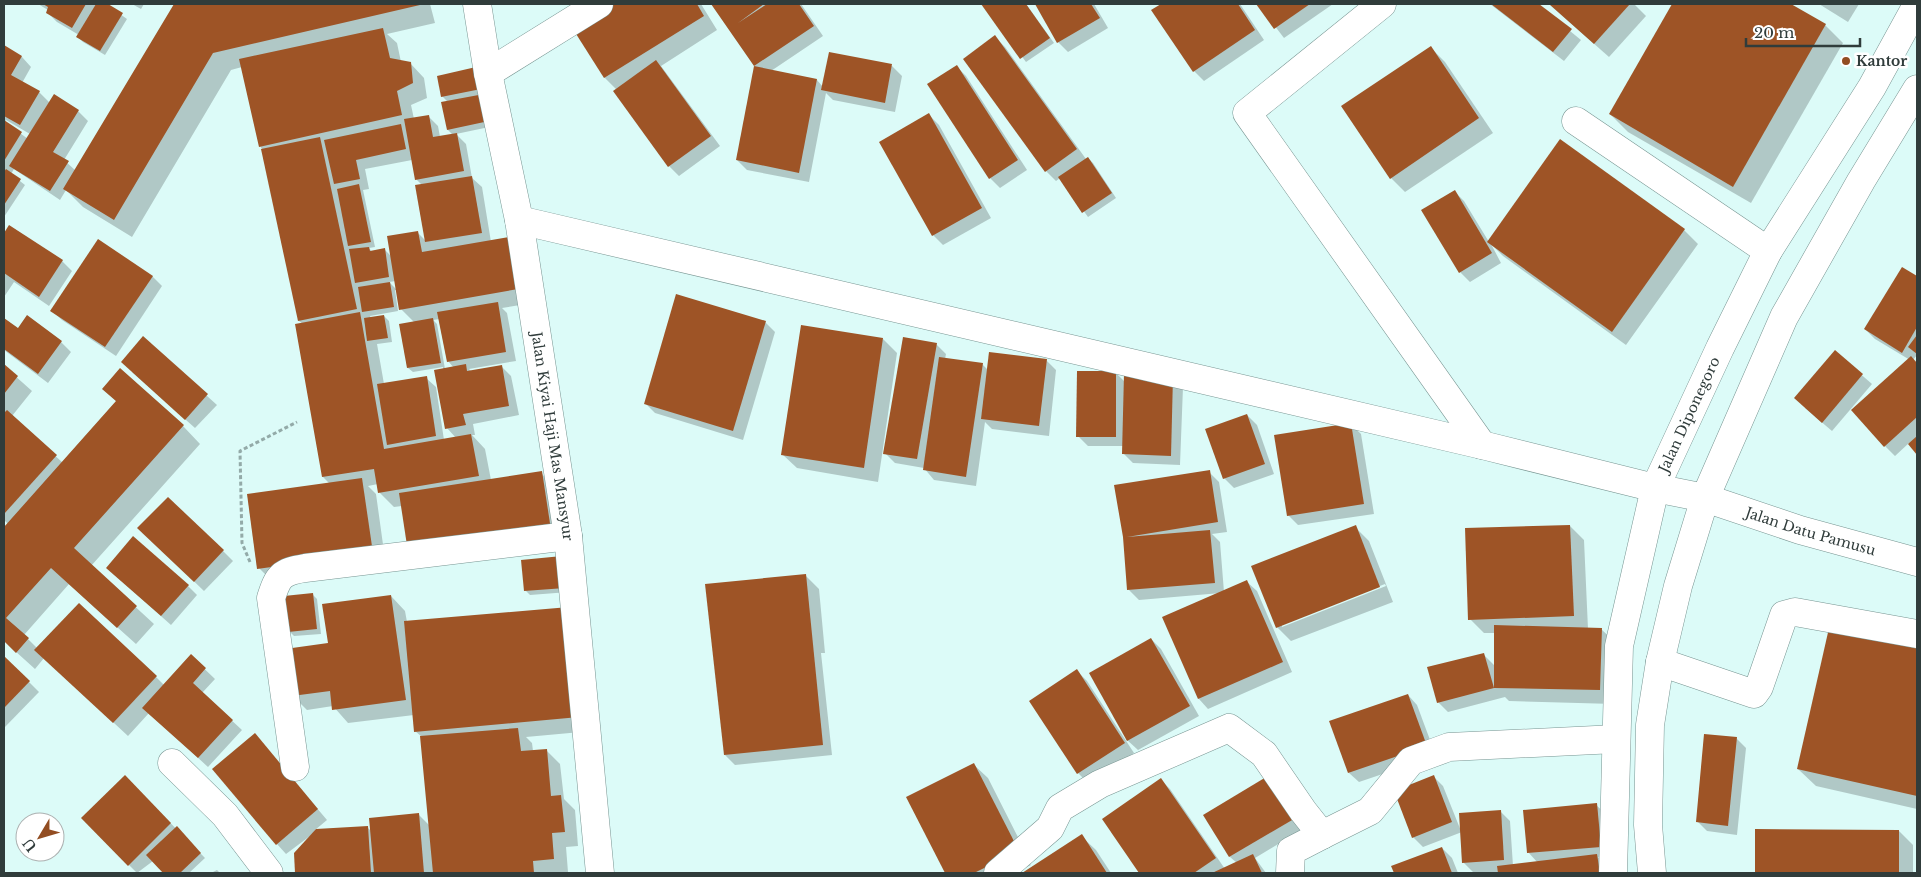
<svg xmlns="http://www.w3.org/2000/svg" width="1921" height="877" font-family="'Libre Baskerville',serif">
	<rect width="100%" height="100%" fill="#dcfbf8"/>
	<g fill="#0003" fill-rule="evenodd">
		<polygon points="38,4 106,4 127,19 105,55 83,42 78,37 79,35 57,22 47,12 48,10"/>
		<polygon points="132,4 144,4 141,9"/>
		<path d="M176 4H430L435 23 387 34 397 43 401 62 410 63 424 78 427 98 411 105 414 119 428 116 438 126 440 137 453 135 448 130V102L442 96 476 69 494 126 456 134 466 144 472 178 482 187 491 242 532 303 502 308 507 313 516 361 469 369 472 372 501 366 511 376 519 415 473 424 475 435H472L485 449 491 480 541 473 555 487 565 544 402 506 394 507 380 493 378 484 368 486 376 494 386 566 273 582 259 568 330 484 323 477 303 324 299 321 262 149 260 146 242 67 231 70 132 237 83 207 66 190 60 200 14 169 11 174 25 185 4 217V47L22 57 31 67 22 83 39 92 50 103 78 111 88 121 64 160 76 171ZM6 120 30 134 28 139 5 122ZM412 160 416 179 422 185 426 241 417 232 391 256 384 249 372 252 369 248 375 247 363 190 369 189 365 169ZM396 281 401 309 414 322 408 368 413 372 443 367 447 428 456 438 444 440 436 387 426 378 384 384 377 344 392 342 389 321 384 316 371 318 370 316 398 311 395 290H397L389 282ZM440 319 448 361 454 368 445 369 437 324 433 320Z"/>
		<polygon points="608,4 701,4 717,30 661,66 720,146 679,176 669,166 615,92 617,90 605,78 572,26"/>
		<polygon points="712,4 801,4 823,36 771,71 817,80 823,87 830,53 892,66 902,76 895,112 833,100 826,93 809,182 747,170 737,160 755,66"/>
		<polygon points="983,4 1026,4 1054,43 1026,62"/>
		<polygon points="1036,4 1094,4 1108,28 1068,52 1058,42"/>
		<polygon points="1163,4 1240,4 1264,40 1204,81 1194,71 1153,11"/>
		<polygon points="1258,4 1333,4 1284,38"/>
		<polygon points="1490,4 1537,4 1581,40 1564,61"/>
		<polygon points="1549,4 1634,4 1646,16 1609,57"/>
		<polygon points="1674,4 1788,4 1825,25 1843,43 1751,203 1628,132 1610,114"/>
		<polygon points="1819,4 1859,4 1848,22"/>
		<polygon points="995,37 1005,47 1086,159 1088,158 1093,163 1116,198 1088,217 1060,178 1056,181 1046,171"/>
		<polygon points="1431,48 1445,62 1493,133 1405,192 1391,178"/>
		<polygon points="957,67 966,76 1027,170 1000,188 990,178"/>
		<polygon points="929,115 939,125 991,218 943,245 933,235"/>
		<polygon points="1561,141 1684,230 1698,244 1626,345 1503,256 1491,244 1501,263 1470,282 1460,272 1423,211 1454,191 1464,201 1489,242"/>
		<polygon points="10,226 62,261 72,271 49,306 14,282 4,297 4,235"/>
		<polygon points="1902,268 1917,277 1917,355 1913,360 1917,364 1917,453 1909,443 1895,456 1885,446 1910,360 1875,339 1865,329"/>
		<polygon points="152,276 162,286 116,356 62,320 52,311"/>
		<polygon points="4,320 18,330 61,342 71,352 48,383 4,350"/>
		<polygon points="765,322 775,332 743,440 655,413 645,403"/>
		<polygon points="143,338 217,405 195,428 132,372"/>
		<polygon points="883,339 897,353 878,482 797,468 782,454"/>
		<polygon points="936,344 946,354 945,359 982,364 988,370 1046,360 1056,370 1049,436 992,429 985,422 976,486 934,480 924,468 895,463 885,453"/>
		<polygon points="1835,352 1872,384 1832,431 1805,408"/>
		<polygon points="4,366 32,391 12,416 63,463 117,402 103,389 183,426 200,444 91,566 154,624 136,644 69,584 24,635 38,649 156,677 164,685 191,656 215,679 202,693 242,730 208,767 149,713 128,736 44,658 35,669 4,641 4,529 8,524 4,520"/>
		<polygon points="1115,372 1125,382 1183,387 1180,465 1133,463 1123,453 1123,446 1088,446 1078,436"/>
		<polygon points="1247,415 1257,425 1274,474 1234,488 1224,478"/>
		<polygon points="1351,424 1361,434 1374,514 1298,525 1288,515"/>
		<polygon points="1209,472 1219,482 1227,532 1212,534 1220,542 1224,592 1247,582 1257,591 1292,672 1208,709 1199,699 1221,593 1139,600 1129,590 1124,537"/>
		<polygon points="1570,526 1584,540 1588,629 1601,629 1616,643 1614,704 1509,701 1505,697 1448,712 1438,702 1483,654 1495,666 1495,633 1484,633 1470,619"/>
		<path d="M1355 527 1369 541 1393 602 1291 641 1277 627ZM1385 584 1386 586 1282 627V624Z"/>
		<polygon points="149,538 223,551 233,561 204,591"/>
		<polygon points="523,561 569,592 530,595 525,590"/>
		<polygon points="805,575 819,589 825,653 821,653 832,755 735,765 725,755"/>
		<polygon points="117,577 188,586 197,595 171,625"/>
		<polygon points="312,594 317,599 321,634 294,636 289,631"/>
		<polygon points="391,596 405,611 407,622 568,608 592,731 526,737 532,743 533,751 546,750 560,764 564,799 575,810 578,846 566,847 568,872 297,873 295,853 314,833 286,854 277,844 255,735 327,820 315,830 367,827 371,831 418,814 430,826 422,737 415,731 414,715 348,723 333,706 307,710 293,696 329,644"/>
		<polygon points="1830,629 1917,649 1917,809 1816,786 1798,769"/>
		<polygon points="1151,639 1161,649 1199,716 1138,750 1126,739"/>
		<polygon points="4,657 39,692 4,728"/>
		<polygon points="1077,671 1087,681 1134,753 1088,783 1078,773 1031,701"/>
		<polygon points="1408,695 1417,705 1436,756 1359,782 1349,773"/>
		<polygon points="1736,738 1746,748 1737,835 1707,831 1697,821"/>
		<polygon points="973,764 988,778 1029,859 1013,847 1031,865 1015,873 946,873 907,798"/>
		<polygon points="1273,775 1308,826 1255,858 1266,873 1141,873 1104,820 1161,780 1170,789 1225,869 1237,863 1230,857 1205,815"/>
		<polygon points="1433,776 1443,786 1461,831 1500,811 1510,821 1513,866 1538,863 1528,852 1596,805 1606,814 1610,856 1598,857 1611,870 1612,873 1473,872 1463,862 1462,832 1423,847 1413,837"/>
		<polygon points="125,777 205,858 189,873 164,873 153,861 137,873 82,818"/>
		<polygon points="1756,830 1899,831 1913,845 1913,873 1756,873"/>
		<polygon points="1081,836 1096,850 1111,873 1024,873"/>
		<polygon points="1442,848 1452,858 1458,873 1395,873 1393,867"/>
		<polygon points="217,870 220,873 211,873"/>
	</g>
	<g fill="#9e5426">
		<polygon points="43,4 86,4 72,28 46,13 48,7"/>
		<polygon points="96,4 108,4 123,13 100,51 76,37"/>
		<polygon points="174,4 420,4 420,5 213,53 114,220 63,189"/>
		<polygon points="605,4 697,4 704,16 604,78 571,26"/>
		<polygon points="711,4 764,4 738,23 767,4 799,4 814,26 754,66"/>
		<polygon points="981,4 1026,4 1050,38 1020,59"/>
		<polygon points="1035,4 1091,4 1100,18 1057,43"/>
		<polygon points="1161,4 1238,4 1255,30 1193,72 1151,10"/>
		<polygon points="1256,4 1310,4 1274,29"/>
		<polygon points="1491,4 1539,4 1572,29 1553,52"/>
		<polygon points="1549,4 1630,4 1594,44"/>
		<polygon points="1672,4 1791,4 1826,24 1733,187 1609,114"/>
		<polygon points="383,28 390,58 411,62 413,83 397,91 402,115 259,147 239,59"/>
		<polygon points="995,35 1077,149 1045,172 963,59"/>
		<polygon points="4,45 22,56 11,75 40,91 20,125 4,116"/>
		<polygon points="1431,46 1479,118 1390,179 1341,106"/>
		<polygon points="829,52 892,64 885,103 821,90"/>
		<polygon points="656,60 711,136 668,167 613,91"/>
		<polygon points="957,65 1018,160 989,179 927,84"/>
		<polygon points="754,66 817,79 799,173 736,160"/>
		<polygon points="476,67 481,89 441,97 437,76"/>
		<polygon points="54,94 79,110 53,152 69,161 50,191 9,166"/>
		<polygon points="484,94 489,121 447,130 441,102"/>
		<polygon points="929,113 982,208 932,236 879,142"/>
		<polygon points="429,115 433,137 457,133 464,171 415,180 404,119"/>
		<polygon points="4,120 22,132 4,161"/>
		<polygon points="401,124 406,149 356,160 360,179 334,184 324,140"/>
		<polygon points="320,137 357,309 298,321 261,149"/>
		<polygon points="1560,139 1685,229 1612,332 1487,242"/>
		<polygon points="1088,157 1112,193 1082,213 1058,177"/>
		<polygon points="6,169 21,179 4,205 4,172"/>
		<polygon points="472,176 482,233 425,242 415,185"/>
		<polygon points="359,184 371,242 348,246 337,189"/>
		<polygon points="1455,190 1492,253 1459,273 1421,210"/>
		<polygon points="9,225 63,260 39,297 4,273 4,233"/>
		<polygon points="418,231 422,252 509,237 518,289 399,310 387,236"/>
		<polygon points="98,239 153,276 105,347 50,311"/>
		<polygon points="369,247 370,251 385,248 389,277 355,283 349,249"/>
		<polygon points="1902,267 1917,276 1917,327 1902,353 1864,329"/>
		<polygon points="390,282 394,307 362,312 358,287"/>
		<polygon points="676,294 766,321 733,431 644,404"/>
		<polygon points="498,302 506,352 447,362 437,312"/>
		<polygon points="360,312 384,449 471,434 479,476 378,493 374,469 322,477 295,324"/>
		<polygon points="27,315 62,341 38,374 4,349 4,318 18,328"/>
		<polygon points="384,315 388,338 367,341 364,318"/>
		<polygon points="433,318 441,363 407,368 399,324"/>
		<polygon points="801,325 883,338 864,468 781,455"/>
		<polygon points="1917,335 1917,354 1908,347"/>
		<polygon points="143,336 208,394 185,420 121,362"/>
		<polygon points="903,337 937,343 917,459 883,454"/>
		<polygon points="1835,350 1863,374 1822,423 1794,398"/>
		<polygon points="989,352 1047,359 1039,426 981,419"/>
		<polygon points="1911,356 1917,363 1917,417 1884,447 1851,410"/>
		<polygon points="939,357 983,363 966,477 923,470"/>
		<polygon points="4,364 18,376 4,394"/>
		<polygon points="466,364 467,371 502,365 509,406 463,414 466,425 445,429 434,370"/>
		<polygon points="120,368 184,425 74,548 137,606 117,628 51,568 6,618 29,638 16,653 4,641 4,527 116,401 102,389"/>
		<polygon points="1077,371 1116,371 1116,437 1076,437"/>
		<polygon points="1124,374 1173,376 1171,456 1122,454"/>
		<polygon points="427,376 436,436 387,445 377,384"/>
		<polygon points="7,410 57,455 4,514 4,413"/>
		<polygon points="1247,414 1265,464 1223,479 1205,429"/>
		<polygon points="1351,423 1364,504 1287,516 1274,435"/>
		<polygon points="1917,436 1917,455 1908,444"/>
		<polygon points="1210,470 1218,522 1127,537 1210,530 1215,583 1127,590 1123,537 1114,485"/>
		<polygon points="542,471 551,530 408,552 399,493"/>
		<polygon points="362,478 373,553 257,569 247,494"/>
		<polygon points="168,497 224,550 194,582 137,528"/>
		<polygon points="1356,525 1380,587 1276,628 1251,566"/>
		<polygon points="1570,525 1574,616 1468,620 1465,528"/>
		<polygon points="133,536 189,585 161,616 106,568"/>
		<polygon points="562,556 565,588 524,591 521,560"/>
		<polygon points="806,574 823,745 724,755 705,584"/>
		<polygon points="1247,580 1283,662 1198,699 1162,617"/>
		<polygon points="313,593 317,629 288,632 284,596"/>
		<polygon points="391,595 406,700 332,710 330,691 292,696 285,649 328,643 322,604"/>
		<polygon points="79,603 157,676 113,723 34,650"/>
		<polygon points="569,607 579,717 414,732 404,621"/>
		<polygon points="1494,625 1602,628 1600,690 1494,688"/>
		<polygon points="1829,628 1917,648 1917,796 1797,769"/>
		<polygon points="1151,638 1190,706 1127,741 1089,673"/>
		<polygon points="1484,653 1494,688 1437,703 1427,667"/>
		<polygon points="191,654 206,668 193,683 233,720 198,758 142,708"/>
		<polygon points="4,656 30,681 4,708"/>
		<polygon points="1077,669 1125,743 1077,774 1029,701"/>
		<polygon points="1408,694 1427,746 1348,773 1329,721"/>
		<polygon points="518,728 521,751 547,749 551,796 561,795 565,832 552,833 554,859 533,861 534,873 433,873 420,736"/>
		<polygon points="255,733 318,809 276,845 212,769"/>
		<polygon points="1704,734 1737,737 1728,826 1696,822"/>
		<polygon points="974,763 1019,851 974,873 945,873 906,797"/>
		<polygon points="1273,773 1299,816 1229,857 1203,815"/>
		<polygon points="125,775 171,823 128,866 81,818"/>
		<polygon points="1434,775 1452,822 1412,838 1394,791"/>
		<polygon points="1161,778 1216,858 1194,873 1139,873 1102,819"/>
		<polygon points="1597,803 1601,847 1527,853 1523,810"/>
		<polygon points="1501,810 1504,860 1462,863 1459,813"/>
		<polygon points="419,813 424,873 374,873 369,818"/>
		<polygon points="177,826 201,853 180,873 163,873 146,855"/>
		<polygon points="368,826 371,873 295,873 294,853 316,829"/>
		<polygon points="1755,829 1899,830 1899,873 1755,873"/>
		<polygon points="1082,834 1107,873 1022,873"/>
		<polygon points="1442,847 1452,873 1394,873 1391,866"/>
		<polygon points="1253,854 1262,873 1212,873"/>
		<polygon points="1597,854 1600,873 1498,873 1497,866"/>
	</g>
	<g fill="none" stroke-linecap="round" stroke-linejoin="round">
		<defs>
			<g id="minor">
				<path id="s1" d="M477 4 488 73 519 220 568 536 600 873"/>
				<polyline points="1382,4 1247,113 1482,445"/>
				<polyline points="488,73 599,4"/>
				<polyline points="1576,121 1768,251"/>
				<path id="s2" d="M519 220 1482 445 1655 488 1705 498 1800 530 1917 562"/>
				<polyline points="1660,662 1754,694 1759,687 1784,615 1795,612 1917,634"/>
				<polyline points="172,763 225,815 269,873"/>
				<path d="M295 767 271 598C278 576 281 572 305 568L568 536"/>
				<polyline points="998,873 1050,828 1060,808 1100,784 1229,728 1264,754 1303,811 1322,835 1370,811 1411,761 1449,747 1616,739"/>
				<polyline points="1290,873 1291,851 1322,835"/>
			</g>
			<g id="highway">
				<path id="s3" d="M1613 873 1619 646 1655 488 1720 348 1768 251 1872 87 1917 5"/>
				<polyline points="1652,873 1648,825 1650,725 1660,662 1678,586 1705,498 1784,317 1861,181 1917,89"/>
			</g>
		</defs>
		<use href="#minor" stroke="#789592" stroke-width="29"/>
		<use href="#highway" stroke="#789592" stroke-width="29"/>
		<polyline stroke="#93aaa8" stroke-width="3" stroke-dasharray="4 2.5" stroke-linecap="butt" points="250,562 242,543 240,451 297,422"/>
		<use href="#minor" stroke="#fff" stroke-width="28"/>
		<use href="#highway" stroke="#fff" stroke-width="28"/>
	</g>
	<circle fill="#924d22" stroke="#fff" stroke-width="2" cx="1846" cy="61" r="5"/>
	<g text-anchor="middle" stroke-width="5" stroke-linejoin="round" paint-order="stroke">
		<g font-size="14" font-weight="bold" fill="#303c3b" stroke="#fff" text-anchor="start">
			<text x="1856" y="66">Kantor</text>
		</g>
		<g font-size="14" fill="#303c3b" stroke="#fff">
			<text dy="5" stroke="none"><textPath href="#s3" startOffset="470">Jalan Diponegoro</textPath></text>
			<text dy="5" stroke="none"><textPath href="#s1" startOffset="439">Jalan Kiyai Haji Mas Mansyur</textPath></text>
			<text dy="5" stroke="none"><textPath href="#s2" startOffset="1329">Jalan Datu Pamusu</textPath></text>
		</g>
	</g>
	<rect width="1921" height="877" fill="none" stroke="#303c3b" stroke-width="10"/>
	<g transform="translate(40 837) rotate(232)"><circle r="24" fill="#ffffff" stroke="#acb1b1"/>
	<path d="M0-4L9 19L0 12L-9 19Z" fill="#924d22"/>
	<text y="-8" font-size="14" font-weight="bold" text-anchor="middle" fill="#303c3b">U</text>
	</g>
	<path d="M1746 38v8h114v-8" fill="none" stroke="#303c3b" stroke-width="2.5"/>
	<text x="1754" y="38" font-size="15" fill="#303c3b" stroke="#ffffff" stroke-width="4" paint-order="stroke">20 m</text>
</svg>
